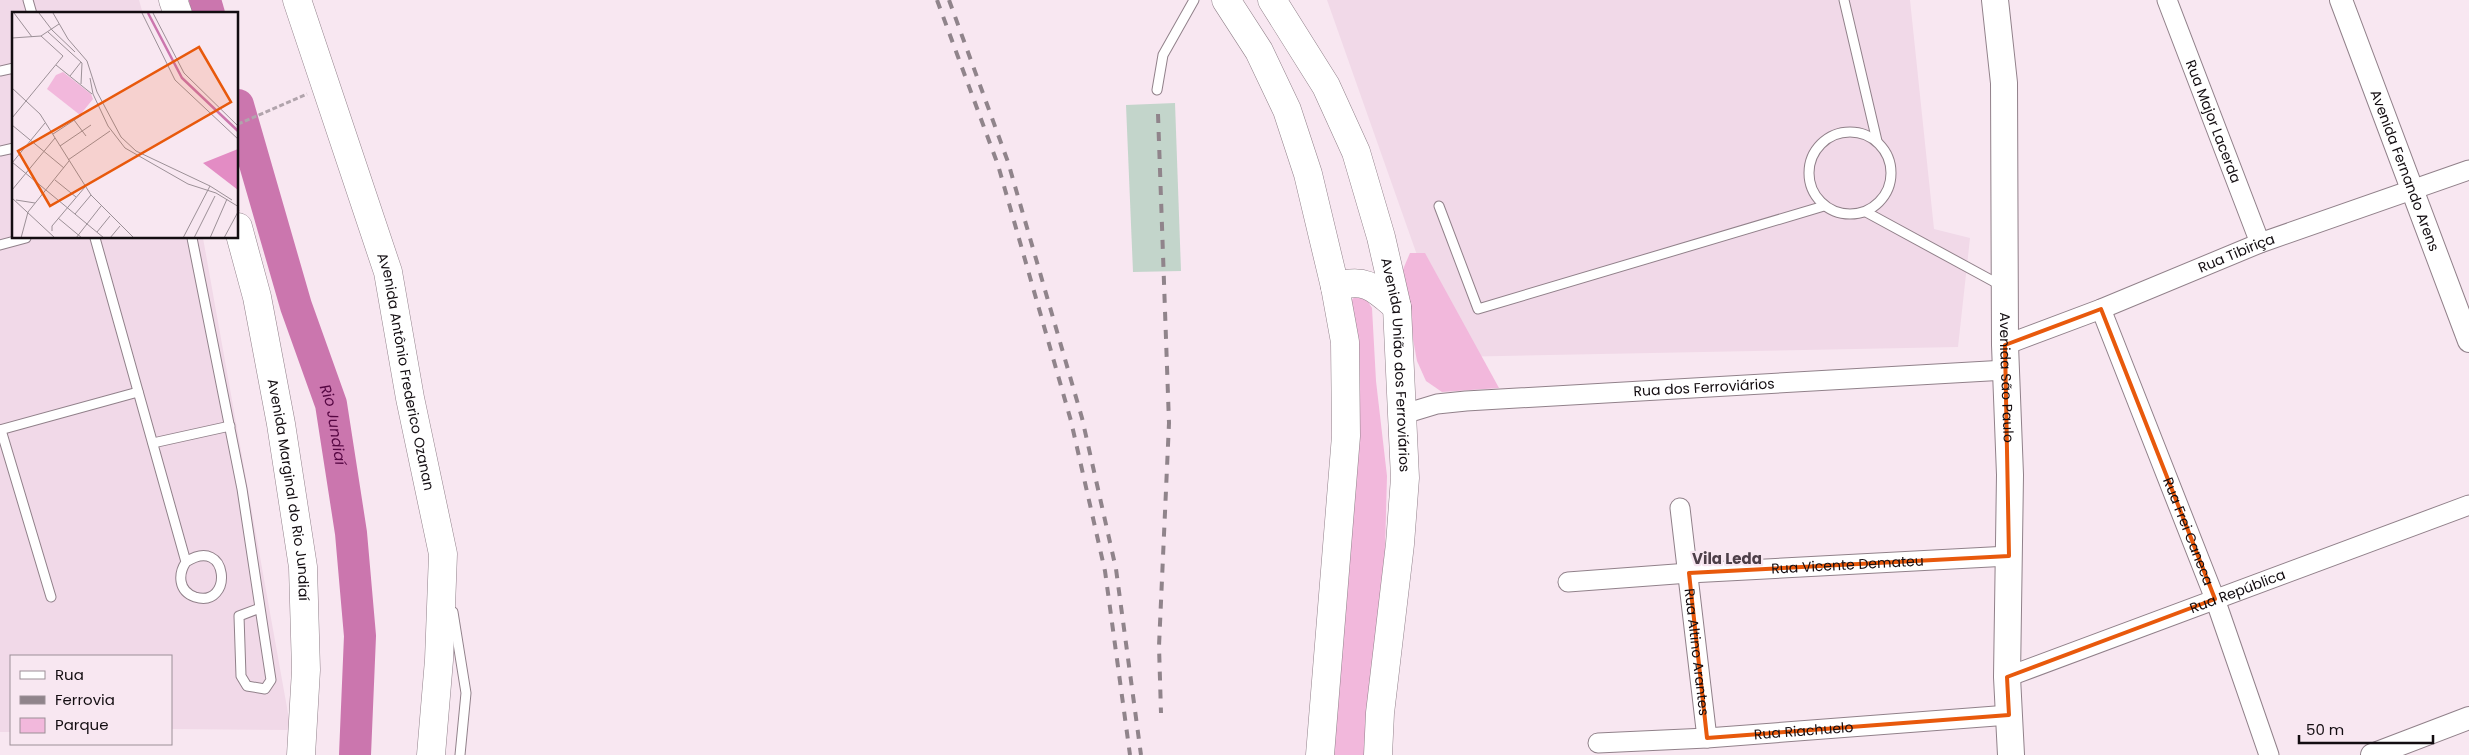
<svg xmlns="http://www.w3.org/2000/svg" width="2469" height="755" font-family="Poppins,sans-serif">
	<rect width="100%" height="100%" fill="#f8e7f1"/>
	<g fill="#f1d9e8">
		<polygon points="0,0 139,0 143,14 14,14 14,238 203,238 291,730 171,729 171,656 11,656 11,732 0,732"/>
		<polygon points="1327,0 1910,0 1934,229 1970,238 1958,347 1453,357"/>
	</g>
	<g fill="#f2b8dc">
		<polygon points="1410,253 1425,253 1499,388 1442,392 1426,381 1417,361 1401,274"/>
		<polygon points="1357,295 1365,297 1372,308 1376,381 1387,476 1384,587 1364,755 1330,755 1348,303"/>
	</g>
	<g fill="none" stroke-linecap="round" stroke-linejoin="round">
		<g stroke="#cb76ae" stroke-width="32">
			<polyline points="205,0 209,14"/>
			<path id="s1" d="M238 105 296 306 331 404 351 533 360 636 355 755"/>
		</g>
	</g>
	<polygon fill="#c3d5cb" points="1175,103 1181,271 1133,272 1126,105"/>
	<g fill="none" stroke-linecap="round" stroke-linejoin="round">
		<defs>
			<g id="service">
				<polyline points="28,0 32,14"/>
				<polyline points="1844,0 1877,141"/>
				<polyline points="0,71 14,68"/>
				<polyline points="1157,90 1163,55 1194,0"/>
				<circle cx="1850" cy="173" r="41"/>
				<polyline points="0,151 14,148"/>
				<polyline points="1439,206 1478,309 1824,206"/>
				<polyline points="1866,212 2002,286"/>
				<path d="M95 238 186 562C178 574 178 591 195 597 234 609 229 534 186 562"/>
				<polyline points="192,238 242,489 271,680 265,689 247,686 241,676 239,616 260,608"/>
				<polyline points="0,245 26,238"/>
				<polyline points="0,430 138,392"/>
				<polyline points="1,430 51,597"/>
				<polyline points="153,443 230,426"/>
				<polyline points="453,612 466,693 460,755"/>
			</g>
			<g id="minor">
				<path id="s2" d="M2167 0 2260 243"/>
				<path id="s3" d="M2101 309 2215 599 2269 755"/>
				<path id="s4" d="M2005 345 2101 309 2260 243 2469 170"/>
				<path id="s5" d="M1404 414 1437 404 1466 401 2006 370"/>
				<path id="s6" d="M1680 508 1707 738"/>
				<path id="s7" d="M1568 582 1689 573 2009 556"/>
				<path id="s8" d="M2007 677 2469 505"/>
				<path id="s9" d="M1598 743 1707 738 2009 715"/>
			</g>
			<g id="tertiary">
				<path id="s10" d="M2341 0 2469 341"/>
				<polyline points="2372,755 2469,718"/>
			</g>
			<g id="secondary">
				<path id="s11" d="M1995 0 2004 83 2005 345 2010 475 2007 677 2011 755"/>
			</g>
			<g id="primary">
				<polyline points="173,0 178,14"/>
				<path id="s12" d="M297 0 388 272 410 398 443 554 439 660 431 755"/>
				<polyline points="1226,0 1259,51 1287,110 1308,174 1335,287 1345,342 1346,436 1320,755"/>
				<path id="s13" d="M1272 0 1326 86 1356 152 1381 237 1397 307 1405 478 1400 544 1380 713 1378 755"/>
				<path id="s14" d="M238 227 257 297 281 424 303 567 306 670 301 755"/>
				<path d="M1335 287C1365 277 1375 288 1397 307"/>
			</g>
		</defs>
		<use href="#service" stroke="#91818a" stroke-width="11"/>
		<use href="#minor" stroke="#91818a" stroke-width="21"/>
		<use href="#tertiary" stroke="#91818a" stroke-width="24"/>
		<use href="#secondary" stroke="#91818a" stroke-width="28"/>
		<use href="#primary" stroke="#91818a" stroke-width="29"/>
		<polyline stroke="#b1a4ac" stroke-width="3" stroke-dasharray="5 2.5" stroke-linecap="butt" points="238,124 307,94"/>
		<use href="#service" stroke="#fff" stroke-width="9"/>
		<use href="#minor" stroke="#fff" stroke-width="19"/>
		<use href="#tertiary" stroke="#fff" stroke-width="22"/>
		<use href="#secondary" stroke="#fff" stroke-width="26"/>
		<use href="#primary" stroke="#fff" stroke-width="28"/>
		<g stroke="#90848b" stroke-width="4" stroke-dasharray="9 9" stroke-linecap="butt">
			<polyline points="937,0 998,165 1071,421 1105,571 1130,755"/>
			<polyline points="949,0 1008,162 1082,418 1116,569 1141,755"/>
			<polyline points="1158,114 1169,423 1159,646 1161,713"/>
		</g>
	</g>
	<path fill="none" stroke="#e8590c" stroke-width="4" stroke-linejoin="round" d="M2101 309 2215 599 2007 677 2009 715 1707 738 1689 573 2009 556 2005 345Z"/>
	<g text-anchor="middle" stroke-width="4.5" stroke-linejoin="round" paint-order="stroke">
		<g font-size="14" fill="#130d11" stroke="#f8e7f1">
			<text dy="5" stroke="none"><textPath href="#s2" startOffset="130">Rua Major Lacerda</textPath></text>
			<text dy="5" stroke="none"><textPath href="#s10" startOffset="182">Avenida Fernando Arens</textPath></text>
			<text dy="5" stroke="none"><textPath href="#s4" startOffset="249">Rua Tibiriça</textPath></text>
			<text dy="5" stroke="none"><textPath href="#s13" startOffset="392">Avenida União dos Ferroviários</textPath></text>
			<text dy="5" stroke="none"><textPath href="#s12" startOffset="388">Avenida Antônio Frederico Ozanan</textPath></text>
			<text dy="5" stroke="none"><textPath href="#s11" startOffset="378">Avenida São Paulo</textPath></text>
			<text dy="5" stroke="none"><textPath href="#s5" startOffset="302">Rua dos Ferroviários</textPath></text>
			<text dy="5" stroke="none"><textPath href="#s14" startOffset="268">Avenida Marginal do Rio Jundiaí</textPath></text>
			<text dy="5" stroke="none"><textPath href="#s3" startOffset="239">Rua Frei Caneca</textPath></text>
			<text dy="5" stroke="none"><textPath href="#s7" startOffset="280">Rua Vicente Demateu</textPath></text>
			<text dy="5" stroke="none"><textPath href="#s8" startOffset="246">Rua República</textPath></text>
			<text dy="5" stroke="none"><textPath href="#s6" startOffset="145">Rua Altino Arantes</textPath></text>
			<text dy="5" stroke="none"><textPath href="#s9" startOffset="206">Rua Riachuelo</textPath></text>
		</g>
		<g font-size="15" font-style="italic" fill="#550642" stroke="#f8e7f1">
			<text dy="5" stroke="none"><textPath href="#s1" startOffset="334">Rio Jundiaí</textPath></text>
		</g>
		<g font-size="15" font-weight="bold" fill="#4d3f48" stroke="#f8e7f1">
			<text x="1727" y="564">Vila Leda</text>
		</g>
	</g>
	<g transform="translate(12 12)">
		<rect width="226" height="226" fill="#f8e7f1"/>
		<path d="M51 60 79 82 81 87 68 103 35 77 44 63Z" fill="#f2b8dc"/>
		<path d="M226 137V178L191 151Z" fill="#e38cc4"/>
		<path fill="none" stroke="#cb76ae" stroke-width="2.5" d="M136 1 170 66 227 120"/>
		<path fill="none" stroke="#9c9097" stroke-width="1" d="M2 1 20 25M27 1 40 18 63 40M41 1 56 27 75 49 85 80 109 125 124 139 198 174 171 226M130 1 163 68 227 128M141 1 172 61 227 115M36 20 70 51 69 72M0 26 29 24 47 12M44 53 80 82M58 64 69 50M78 66 81 82 96 114 113 136 176 172 204 181 227 195M0 76 28 102 79 183 122 226M0 106 51 44 29 24M62 108 74 124M0 113 52 156M41 122 70 103M48 134 79 113M56 148 98 119M0 150 92 226M0 151 33 111M43 168 64 185M198 174 220 188M0 178 43 126M0 186 43 226M4 188 23 191M63 202 79 183M46 206 70 226M40 219V214L73 175M85 220 98 204M9 226 16 200 57 149M64 226 89 194M98 226 108 214M182 226 203 184M198 226 215 187M212 226 227 198"/>
		<path fill="#e8590c" fill-opacity="0.15" stroke="#e8590c" stroke-width="2.5" d="M187 35 219 90 38 194 6 139Z"/>
		<rect width="226" height="226" fill="none" stroke="#130d11" stroke-width="2.5"/>
	</g>
	<rect x="10" y="655" width="162" height="90" fill="#f8e7f1" stroke="#9c9097"/>
	<rect x="20" y="671" width="25" height="8" fill="#ffffff" stroke="#9c9097"/>
	<text x="55" y="680" font-size="15" fill="#130d11">Rua</text>
	<rect x="20" y="696" width="25" height="8" fill="#90848b" stroke="#9c9097"/>
	<text x="55" y="705" font-size="15" fill="#130d11">Ferrovia</text>
	<rect x="20" y="718" width="25" height="15" fill="#f2b8dc" stroke="#9c9097"/>
	<text x="55" y="730" font-size="15" fill="#130d11">Parque</text>
	<path d="M2299 735v8h134v-8" fill="none" stroke="#130d11" stroke-width="2.5"/>
	<text x="2306" y="735" font-size="15" fill="#130d11" stroke="#f8e7f1" stroke-width="4" paint-order="stroke">50 m</text>
</svg>
